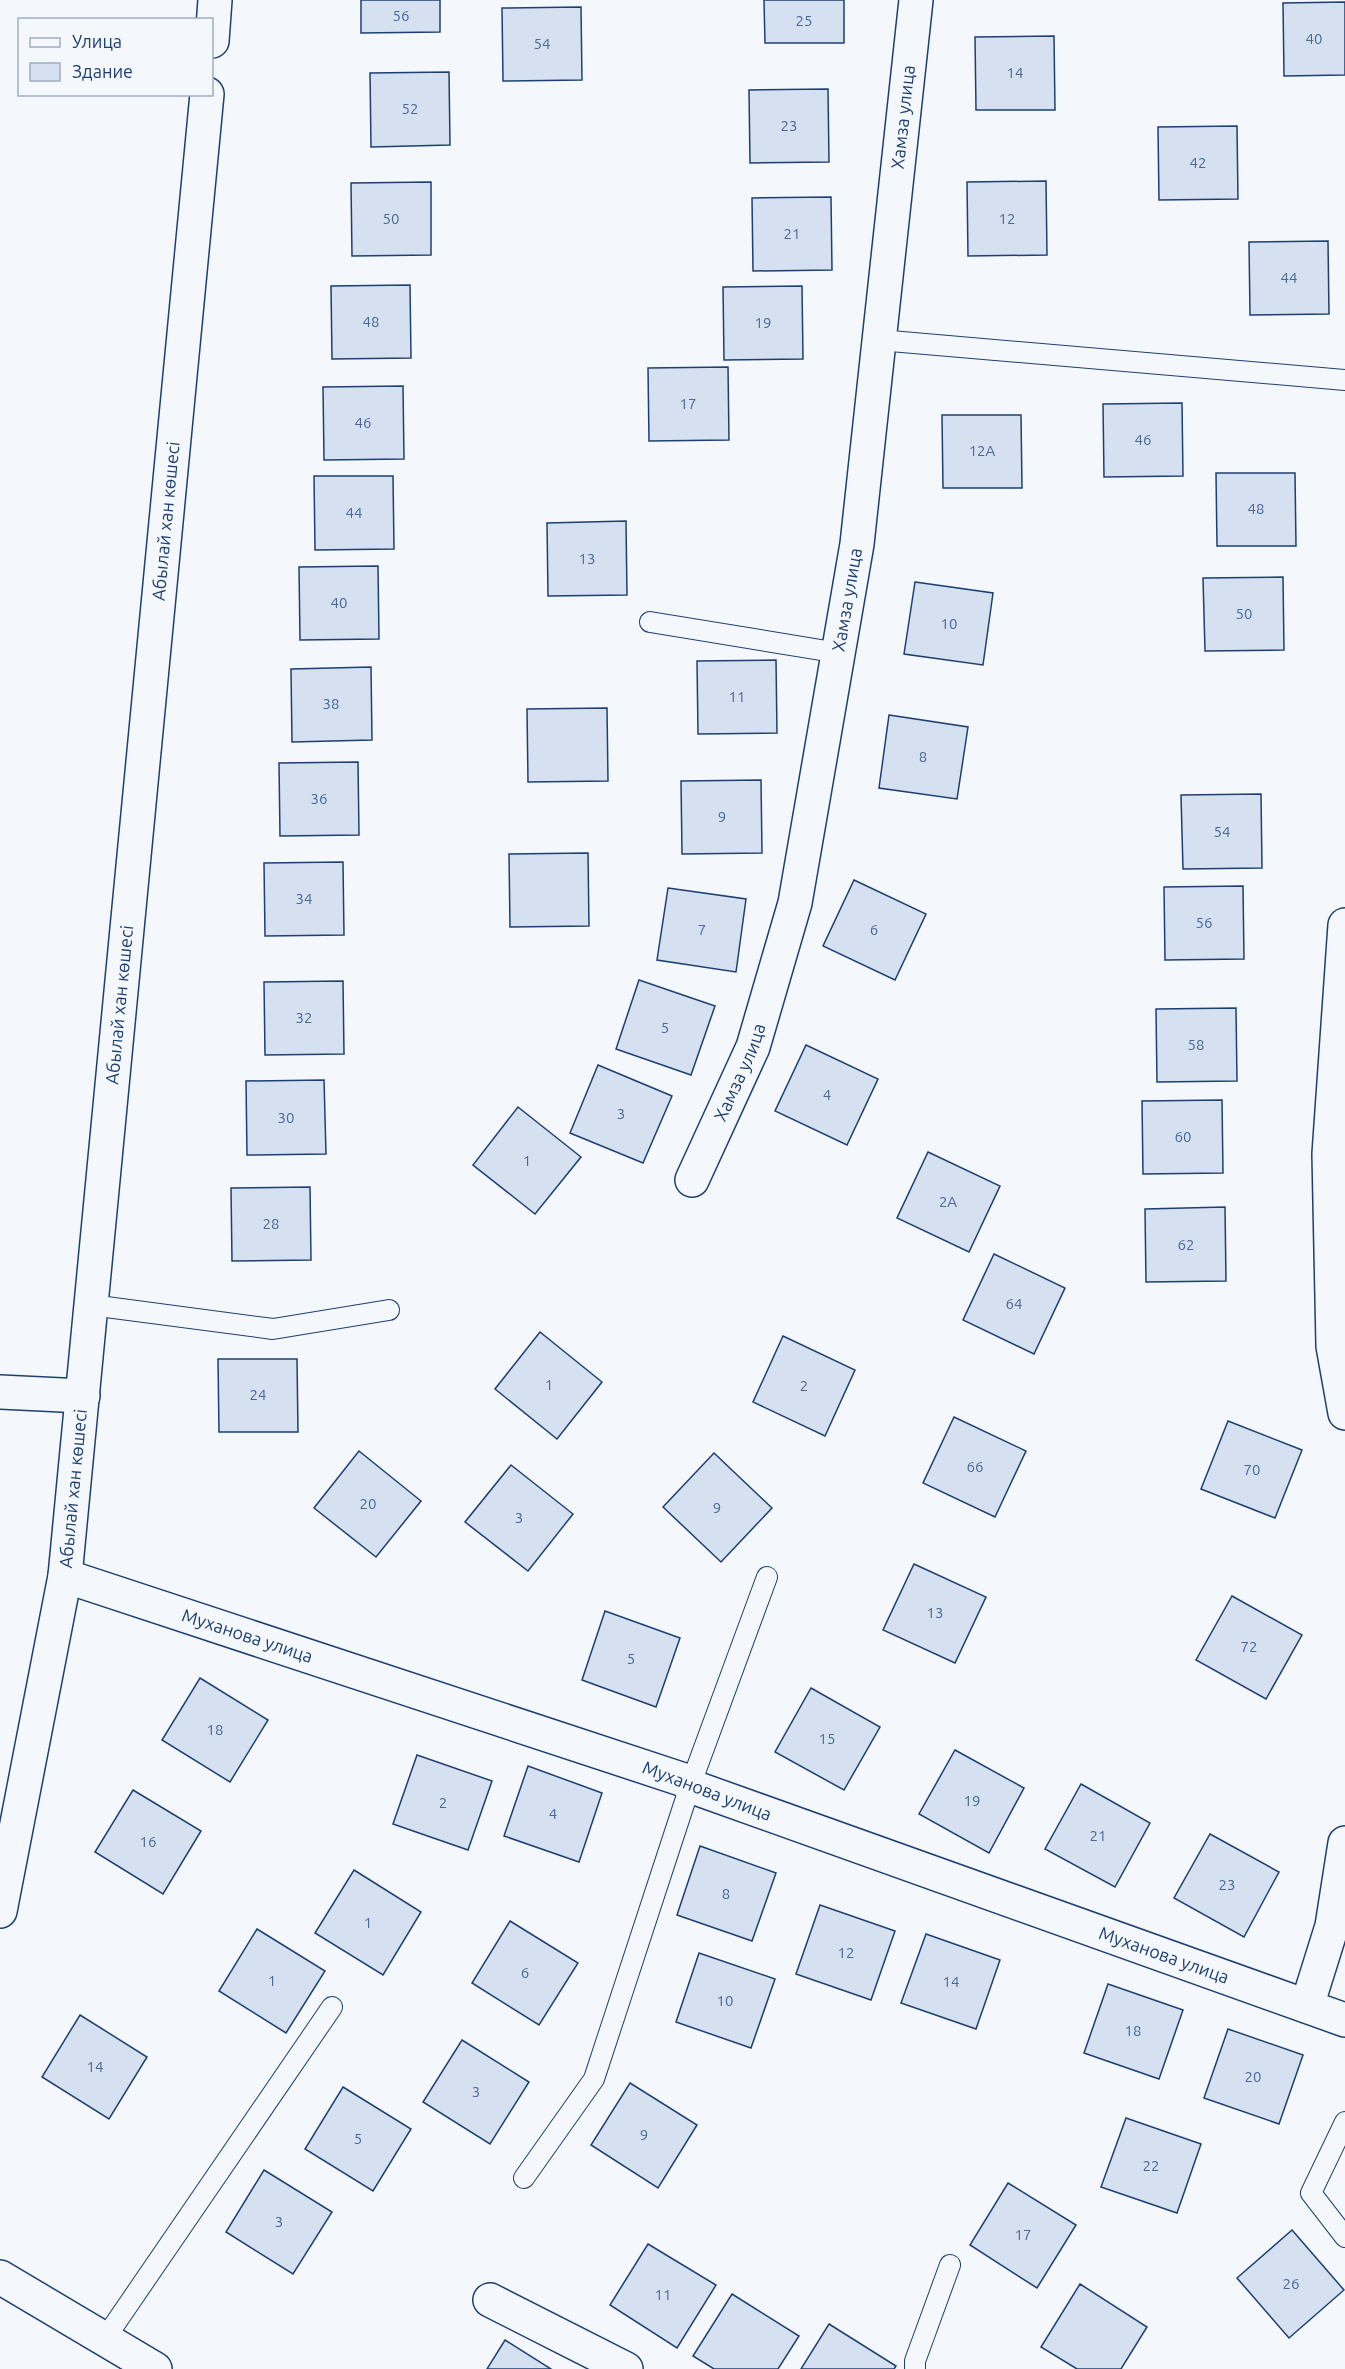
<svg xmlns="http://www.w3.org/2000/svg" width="1345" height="2369" font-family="Ubuntu,sans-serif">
	<rect width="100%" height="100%" fill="#f4f7fb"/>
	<g fill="#d5e0f0" stroke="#1d3f73" stroke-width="1.5">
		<polygon points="361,0 440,0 440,32 361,33"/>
		<polygon points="764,0 844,0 844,43 765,43"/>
		<polygon points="1345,2 1345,75 1284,76 1283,3"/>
		<polygon points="581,7 582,80 503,81 502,8"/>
		<polygon points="1054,36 1055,110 976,110 975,37"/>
		<polygon points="449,72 450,145 371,147 370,73"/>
		<polygon points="828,89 829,162 750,163 749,90"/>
		<polygon points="1237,126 1238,199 1159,200 1158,127"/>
		<polygon points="1046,181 1047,255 968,256 967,182"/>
		<polygon points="431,182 431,255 352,256 351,183"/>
		<polygon points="831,197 832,270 753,271 752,198"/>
		<polygon points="1328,241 1329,314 1250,315 1249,242"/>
		<polygon points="410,285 411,358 332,359 331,286"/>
		<polygon points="802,286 803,359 724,360 723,287"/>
		<polygon points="728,367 729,440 649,441 648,368"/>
		<polygon points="403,386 404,459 324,460 323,387"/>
		<polygon points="1182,403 1183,476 1104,477 1103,404"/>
		<polygon points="942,415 1021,415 1022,488 943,488"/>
		<polygon points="1216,473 1295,473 1296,546 1217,546"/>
		<polygon points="314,476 393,476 394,549 315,550"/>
		<polygon points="626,521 627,595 548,596 547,523"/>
		<polygon points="378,566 379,639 300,640 299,567"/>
		<polygon points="1283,577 1284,650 1205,651 1203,578"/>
		<polygon points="915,582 993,593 983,665 904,654"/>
		<polygon points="776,660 777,733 698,734 697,661"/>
		<polygon points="371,667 372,740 292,742 291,669"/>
		<polygon points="607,708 608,781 528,782 527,709"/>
		<polygon points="889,715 968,727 957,799 879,788"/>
		<polygon points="358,762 359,835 280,836 279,763"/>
		<polygon points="761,780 762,853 682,854 681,781"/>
		<polygon points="1261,794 1262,868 1183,869 1181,795"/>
		<polygon points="588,853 589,926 510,927 509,854"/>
		<polygon points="343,862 344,935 265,936 264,863"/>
		<polygon points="854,880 926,914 895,980 823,946"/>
		<polygon points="1243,886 1244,959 1165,960 1164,887"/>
		<polygon points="668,888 746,899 736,972 657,960"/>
		<polygon points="639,980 715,1006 691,1075 616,1049"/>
		<polygon points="343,981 344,1054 265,1055 264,982"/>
		<polygon points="1236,1008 1237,1081 1157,1082 1156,1009"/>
		<polygon points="806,1045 878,1079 847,1145 775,1111"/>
		<polygon points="598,1065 672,1096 643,1163 570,1133"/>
		<polygon points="324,1080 326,1154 247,1155 246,1081"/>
		<polygon points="1222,1100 1223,1173 1143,1174 1142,1101"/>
		<polygon points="518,1107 581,1157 535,1214 473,1165"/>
		<polygon points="928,1152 1000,1186 969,1252 897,1218"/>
		<polygon points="310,1187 311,1260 232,1261 231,1188"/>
		<polygon points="1225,1207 1226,1281 1146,1282 1145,1209"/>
		<polygon points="994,1254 1065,1288 1034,1354 963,1320"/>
		<polygon points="540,1332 602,1382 557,1439 495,1389"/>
		<polygon points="783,1336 855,1370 825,1436 753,1402"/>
		<polygon points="218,1359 297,1359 298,1432 219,1432"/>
		<polygon points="954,1417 1026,1451 995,1517 923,1483"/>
		<polygon points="1228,1421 1302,1450 1275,1518 1201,1489"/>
		<polygon points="359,1451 421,1501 376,1557 314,1508"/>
		<polygon points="714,1453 772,1508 721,1562 663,1507"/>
		<polygon points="511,1465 573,1514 528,1571 465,1522"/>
		<polygon points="914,1564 986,1597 955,1663 883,1630"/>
		<polygon points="1232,1596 1302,1635 1266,1699 1196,1660"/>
		<polygon points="605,1611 680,1638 656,1707 582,1680"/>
		<polygon points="200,1678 268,1720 230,1782 162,1740"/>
		<polygon points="811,1688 880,1727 844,1790 775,1752"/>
		<polygon points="955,1750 1024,1788 989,1853 919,1814"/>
		<polygon points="417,1755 492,1781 468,1850 393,1824"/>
		<polygon points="528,1766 602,1793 579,1862 504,1836"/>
		<polygon points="1081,1784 1150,1823 1115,1887 1045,1849"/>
		<polygon points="133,1790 201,1831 163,1894 95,1852"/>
		<polygon points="1210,1834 1279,1872 1244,1937 1174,1898"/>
		<polygon points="700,1846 776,1873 752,1941 677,1915"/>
		<polygon points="354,1870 421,1912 383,1975 315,1933"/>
		<polygon points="820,1905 895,1931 871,2000 796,1974"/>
		<polygon points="510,1921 578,1963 539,2025 472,1983"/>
		<polygon points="257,1929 325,1971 286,2033 219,1991"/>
		<polygon points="926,1934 1000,1960 976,2029 901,2003"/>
		<polygon points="699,1953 775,1979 751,2048 676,2022"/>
		<polygon points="1108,1984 1183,2010 1159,2079 1084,2053"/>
		<polygon points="80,2015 147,2057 109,2119 42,2077"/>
		<polygon points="1228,2029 1303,2055 1279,2124 1204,2098"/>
		<polygon points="462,2040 529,2082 490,2144 423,2102"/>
		<polygon points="630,2083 697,2125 658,2188 591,2145"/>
		<polygon points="343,2087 411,2129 373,2191 305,2149"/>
		<polygon points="1126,2118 1201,2144 1177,2213 1101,2187"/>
		<polygon points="264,2170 332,2212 293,2274 226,2232"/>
		<polygon points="1008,2183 1076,2225 1037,2288 970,2245"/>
		<polygon points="1292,2230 1344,2290 1289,2338 1237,2278"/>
		<polygon points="648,2244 716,2285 677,2348 610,2305"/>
		<polygon points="1080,2284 1147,2327 1121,2369 1077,2369 1041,2347"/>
		<polygon points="732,2294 799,2336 778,2369 714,2369 693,2356"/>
		<polygon points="829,2324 896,2366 894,2369 801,2369"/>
		<polygon points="505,2340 551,2369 487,2369"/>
	</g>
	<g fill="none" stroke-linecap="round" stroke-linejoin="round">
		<defs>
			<g id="service">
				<polyline points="879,340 1345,380"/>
				<polyline points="650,622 839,653"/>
				<polyline points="91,1305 273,1329 389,1310"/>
				<polyline points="1345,2122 1311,2193 1345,2237"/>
				<polyline points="524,2178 594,2079 690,1786 767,1577"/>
				<polyline points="104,2340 332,2007"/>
				<polyline points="915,2369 915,2361 950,2265"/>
			</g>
			<g id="minor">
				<polyline points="212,41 215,0"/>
				<polyline points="1345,925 1329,1154 1333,1346 1345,1413"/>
				<path id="s1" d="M692 1180 753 1047 795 903 857 544 916 0"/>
				<polyline points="0,1392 83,1396"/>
				<path id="s2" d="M65 1576 687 1781 690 1786 1345 2020"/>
				<path id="s3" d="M0 1911 65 1576 207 94"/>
				<polyline points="1307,2006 1332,1926 1345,1843"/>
				<polyline points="0,2277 155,2369"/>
				<polyline points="490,2300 626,2369"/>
			</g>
		</defs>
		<use href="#service" stroke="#1d3f73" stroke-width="22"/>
		<use href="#minor" stroke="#1d3f73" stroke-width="36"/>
		<use href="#service" stroke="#f4f7fb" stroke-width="20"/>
		<use href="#minor" stroke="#f4f7fb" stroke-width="33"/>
	</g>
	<g text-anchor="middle" stroke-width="4.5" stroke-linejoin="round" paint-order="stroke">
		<g font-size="15" fill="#4b6792">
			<text x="401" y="21">56</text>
			<text x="804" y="26">25</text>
			<text x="1314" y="44">40</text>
			<text x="542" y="49">54</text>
			<text x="1015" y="78">14</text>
			<text x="410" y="114">52</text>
			<text x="789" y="131">23</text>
			<text x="1198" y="168">42</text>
			<text x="391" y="224">50</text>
			<text x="1007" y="224">12</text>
			<text x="792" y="239">21</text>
			<text x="1289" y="283">44</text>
			<text x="371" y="327">48</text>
			<text x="763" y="328">19</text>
			<text x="688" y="409">17</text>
			<text x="363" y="428">46</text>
			<text x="1143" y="445">46</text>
			<text x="982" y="456">12А</text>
			<text x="1256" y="514">48</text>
			<text x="354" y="518">44</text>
			<text x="587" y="564">13</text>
			<text x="339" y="608">40</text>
			<text x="1244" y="619">50</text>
			<text x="949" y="629">10</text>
			<text x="737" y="702">11</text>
			<text x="331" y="709">38</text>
			<text x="923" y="762">8</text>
			<text x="319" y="804">36</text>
			<text x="722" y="822">9</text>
			<text x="1222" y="837">54</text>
			<text x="304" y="904">34</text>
			<text x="1204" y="928">56</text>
			<text x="702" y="935">7</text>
			<text x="874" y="935">6</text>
			<text x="304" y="1023">32</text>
			<text x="665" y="1033">5</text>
			<text x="1196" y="1050">58</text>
			<text x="827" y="1100">4</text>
			<text x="621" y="1119">3</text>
			<text x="286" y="1123">30</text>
			<text x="1183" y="1142">60</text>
			<text x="527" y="1166">1</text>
			<text x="948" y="1207">2А</text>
			<text x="271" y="1229">28</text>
			<text x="1186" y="1250">62</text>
			<text x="1014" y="1309">64</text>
			<text x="549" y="1390">1</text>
			<text x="804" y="1391">2</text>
			<text x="258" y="1400">24</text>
			<text x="975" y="1472">66</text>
			<text x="1252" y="1475">70</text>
			<text x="368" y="1509">20</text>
			<text x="717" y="1513">9</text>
			<text x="519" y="1523">3</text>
			<text x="935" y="1618">13</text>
			<text x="1249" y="1652">72</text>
			<text x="631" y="1664">5</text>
			<text x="215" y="1735">18</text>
			<text x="827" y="1744">15</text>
			<text x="972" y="1806">19</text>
			<text x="443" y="1808">2</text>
			<text x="553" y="1819">4</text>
			<text x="1098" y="1841">21</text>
			<text x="148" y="1847">16</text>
			<text x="1227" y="1890">23</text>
			<text x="726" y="1899">8</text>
			<text x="368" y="1928">1</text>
			<text x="846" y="1958">12</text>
			<text x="525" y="1978">6</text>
			<text x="272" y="1986">1</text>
			<text x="951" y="1987">14</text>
			<text x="725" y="2006">10</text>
			<text x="1133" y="2036">18</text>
			<text x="95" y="2072">14</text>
			<text x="1253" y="2082">20</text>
			<text x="476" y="2097">3</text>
			<text x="644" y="2140">9</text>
			<text x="358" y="2144">5</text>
			<text x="1151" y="2171">22</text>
			<text x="279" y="2227">3</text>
			<text x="1023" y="2240">17</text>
			<text x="1291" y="2289">26</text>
			<text x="663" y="2300">11</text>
		</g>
		<g font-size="18" fill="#1d3f73" stroke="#f4f7fb">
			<text dy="6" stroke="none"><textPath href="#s1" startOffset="1090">Хамза улица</textPath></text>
			<text dy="6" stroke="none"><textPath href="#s3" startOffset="1401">Абылай хан көшесі</textPath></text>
			<text dy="6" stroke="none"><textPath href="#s1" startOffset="604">Хамза улица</textPath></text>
			<text dy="6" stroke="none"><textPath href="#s3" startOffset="915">Абылай хан көшесі</textPath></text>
			<text dy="6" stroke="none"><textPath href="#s1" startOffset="118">Хамза улица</textPath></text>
			<text dy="6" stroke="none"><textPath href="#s3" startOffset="429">Абылай хан көшесі</textPath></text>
			<text dy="6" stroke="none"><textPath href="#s2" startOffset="192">Муханова улица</textPath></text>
			<text transform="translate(707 1791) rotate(21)" y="6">Муханова улица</text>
			<text dy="6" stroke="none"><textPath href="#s2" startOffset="1164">Муханова улица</textPath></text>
		</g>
	</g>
	<rect x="18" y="18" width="195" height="78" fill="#f4f7fb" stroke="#9eadc5" stroke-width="1.5"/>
	<rect x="30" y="38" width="30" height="9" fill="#f4f7fb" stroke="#9eadc5" stroke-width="1.5"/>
	<text x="72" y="48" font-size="18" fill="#1d3f73">Улица</text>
	<rect x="30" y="63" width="30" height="18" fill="#d5e0f0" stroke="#9eadc5" stroke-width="1.5"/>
	<text x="72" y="78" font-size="18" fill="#1d3f73">Здание</text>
</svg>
